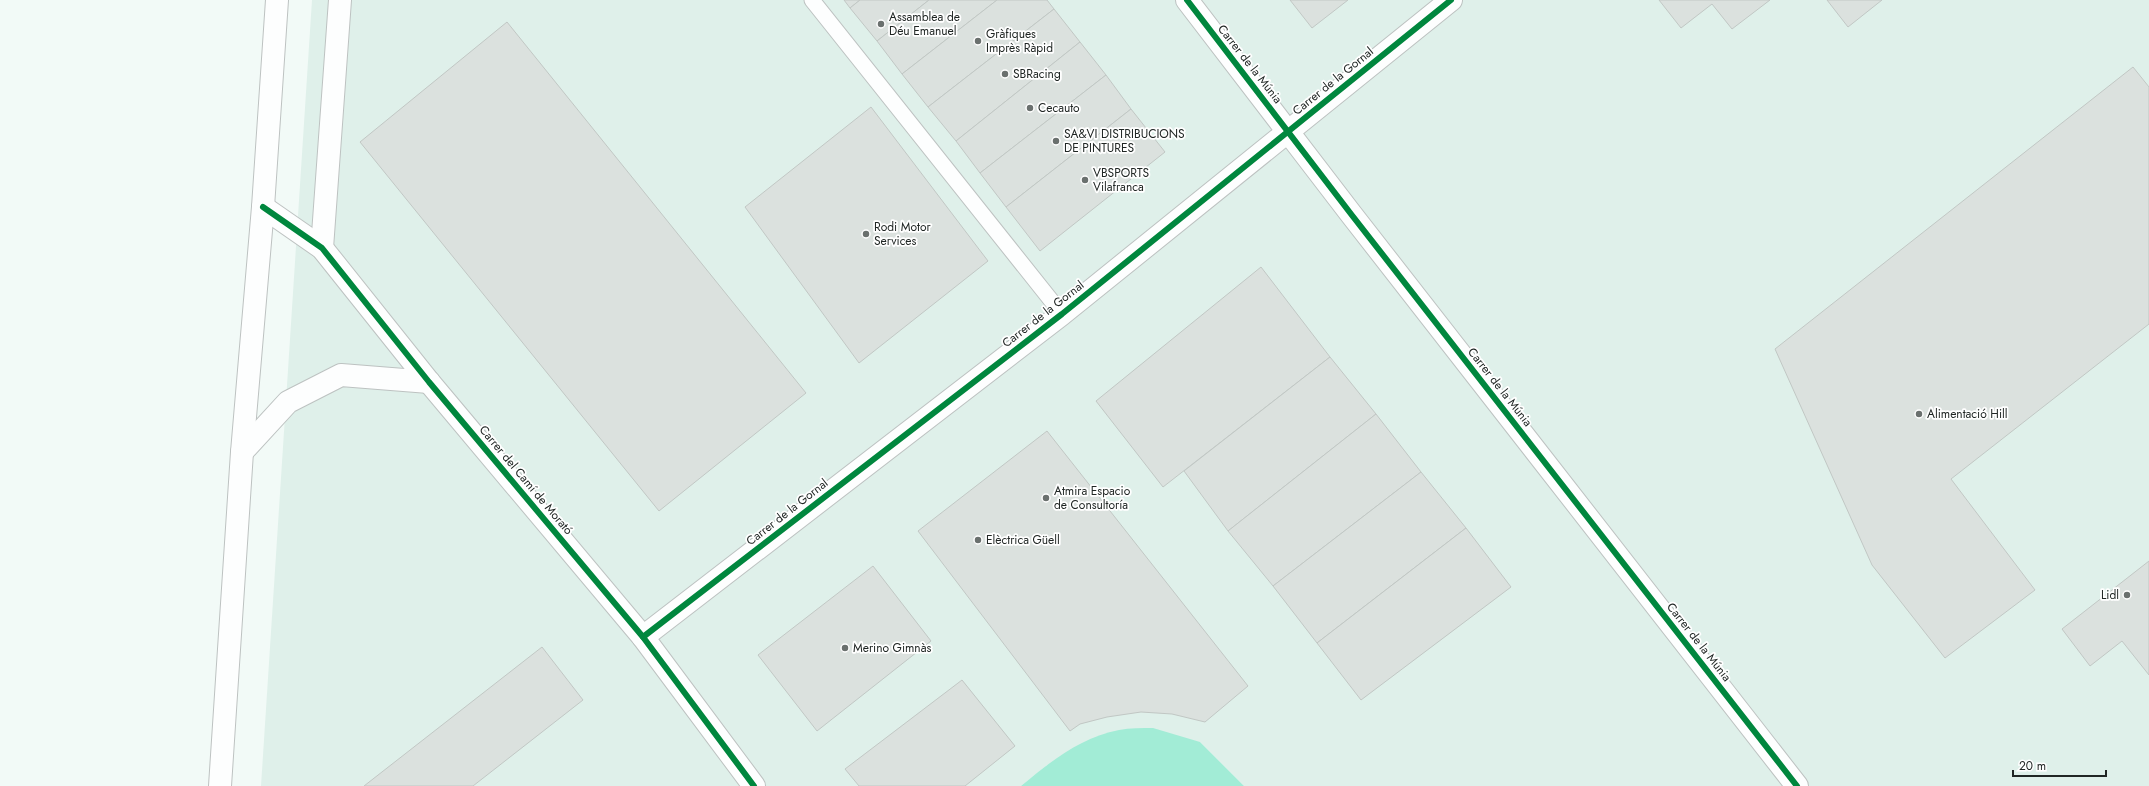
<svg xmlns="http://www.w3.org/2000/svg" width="2149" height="786" font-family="Jost,sans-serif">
	<rect width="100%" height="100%" fill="#f2faf7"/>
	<polygon fill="#dff0ea" points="312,0 2149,0 2149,786 1244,786 1200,742 1047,765 1021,786 261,786"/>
	<path fill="#a2ecd6" d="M1153 728 1200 742 1244 786H1021C1050 762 1081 737 1119 730 1130 728 1142 728 1153 728Z"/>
	<g fill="#dbe1de" stroke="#c1c7c4">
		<polygon points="844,0 860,0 850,8"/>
		<polygon points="860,0 929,0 877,41 850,8"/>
		<polygon points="929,0 997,0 902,74 877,41"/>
		<polygon points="997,0 1047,0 1054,9 928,107 902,74"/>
		<polygon points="1290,0 1348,0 1312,28"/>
		<polygon points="1659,0 1770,0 1732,29 1712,4 1681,28"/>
		<polygon points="1827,0 1882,0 1848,27"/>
		<polygon points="1054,9 1080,42 956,141 928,107"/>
		<polygon points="507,22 806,393 659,511 360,142"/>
		<polygon points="1080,42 1106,75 980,173 956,141"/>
		<polygon points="2133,67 2149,87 2149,324 1951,479 2035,590 1945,658 1872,565 1775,349"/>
		<polygon points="1106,75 1131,109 1006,207 980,173"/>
		<polygon points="871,107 988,261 859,363 745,207"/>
		<polygon points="1131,109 1165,152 1040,251 1006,207"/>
		<polygon points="1261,267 1330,357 1163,487 1096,401"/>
		<polygon points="1330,357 1376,414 1228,531 1184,471"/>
		<polygon points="1376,414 1421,472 1273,586 1228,531"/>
		<polygon points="1047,431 1248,686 1205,722 1172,714 1141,712 1107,717 1080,724 1070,731 918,531"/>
		<polygon points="1421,472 1466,528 1317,643 1273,586"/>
		<polygon points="1466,528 1511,587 1361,700 1317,643"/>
		<polygon points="2149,561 2149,675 2122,641 2090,666 2062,629"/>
		<polygon points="873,566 931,641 817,731 758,655"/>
		<polygon points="542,647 583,700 473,786 364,786"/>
		<polygon points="962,680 1015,746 965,786 859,786 845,769"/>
	</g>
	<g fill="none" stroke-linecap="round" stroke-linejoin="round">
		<defs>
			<polyline id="service" points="812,0 1062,314"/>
			<g id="minor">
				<polyline points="1187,0 1351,214 1797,786"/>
				<polyline points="263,207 322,248 429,382 643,637 754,786"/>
				<polyline points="322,248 340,0"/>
				<polyline points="242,452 288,402 341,375 429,382"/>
				<polyline points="643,637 1062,314 1451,0"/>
			</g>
			<polyline id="secondary" points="220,786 242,452 263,207 277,0"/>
		</defs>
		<use href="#service" stroke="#bdc2c1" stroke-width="17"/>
		<use href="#minor" stroke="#bdc2c1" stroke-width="24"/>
		<use href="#secondary" stroke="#bdc2c1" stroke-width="24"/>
		<use href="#service" stroke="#fdfefe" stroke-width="15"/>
		<use href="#minor" stroke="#fdfefe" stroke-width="22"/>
		<use href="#secondary" stroke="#fdfefe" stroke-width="22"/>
		<defs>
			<g id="cycleway">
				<polyline points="1187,0 1351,214 1797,786"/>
				<polyline points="263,207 322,248 429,382 643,637 754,786"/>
				<polyline points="643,637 1062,314 1451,0"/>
			</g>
		</defs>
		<use href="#cycleway" stroke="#fff" stroke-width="8"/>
		<use href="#cycleway" stroke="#00873e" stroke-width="6"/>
	</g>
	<g fill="#6a706e" stroke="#fff" stroke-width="1.5">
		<circle cx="881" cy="24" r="4"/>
		<circle cx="978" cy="41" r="4"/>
		<circle cx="1005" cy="74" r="4"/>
		<circle cx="1030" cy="108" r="4"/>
		<circle cx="1056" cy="141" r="4"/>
		<circle cx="1085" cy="180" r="4"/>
		<circle cx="866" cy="234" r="4"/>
		<circle cx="1919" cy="414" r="4"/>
		<circle cx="1046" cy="498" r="4"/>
		<circle cx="978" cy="540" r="4"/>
		<circle cx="2127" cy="595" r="4"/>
		<circle cx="845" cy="648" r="4"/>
	</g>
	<g text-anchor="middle" stroke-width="3.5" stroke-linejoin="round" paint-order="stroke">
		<g font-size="12" fill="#202624" stroke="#fff" text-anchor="start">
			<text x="889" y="21">Assamblea de<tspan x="889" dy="14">Déu Emanuel</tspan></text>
			<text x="986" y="38">Gràfiques<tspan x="986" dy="14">Imprès Ràpid</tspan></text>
			<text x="1013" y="78">SBRacing</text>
			<text x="1038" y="112">Cecauto</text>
			<text x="1064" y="138">SA&amp;VI DISTRIBUCIONS<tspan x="1064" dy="14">DE PINTURES</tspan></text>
			<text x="1093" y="177">VBSPORTS<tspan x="1093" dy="14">Vilafranca</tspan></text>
			<text x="874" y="231">Rodi Motor<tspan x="874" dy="14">Services</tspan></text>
			<text x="1927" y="418">Alimentació Hill</text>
			<text x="1054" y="495">Atmira Espacio<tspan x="1054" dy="14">de Consultoría</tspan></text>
			<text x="986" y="544">Elèctrica Güell</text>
			<text x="2119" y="599" text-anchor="end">Lidl</text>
			<text x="853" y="652">Merino Gimnàs</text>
		</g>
		<g font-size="12" fill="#202624" stroke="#fff">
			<text transform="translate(1250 64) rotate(52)" y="4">Carrer de la Múnia</text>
			<text transform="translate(1333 81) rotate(-39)" y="4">Carrer de la Gornal</text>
			<text transform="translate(1043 314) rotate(-38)" y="4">Carrer de la Gornal</text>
			<text transform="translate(1500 387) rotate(52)" y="4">Carrer de la Múnia</text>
			<text transform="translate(526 480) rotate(50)" y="4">Carrer del Camí de Morató</text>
			<text transform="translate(787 512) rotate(-38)" y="4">Carrer de la Gornal</text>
			<text transform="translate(1699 642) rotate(52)" y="4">Carrer de la Múnia</text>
		</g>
	</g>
	<path d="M2013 770v6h93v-6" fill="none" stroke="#202624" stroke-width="2"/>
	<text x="2019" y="770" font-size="12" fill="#202624" stroke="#ffffff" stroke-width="3" paint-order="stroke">20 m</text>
</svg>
